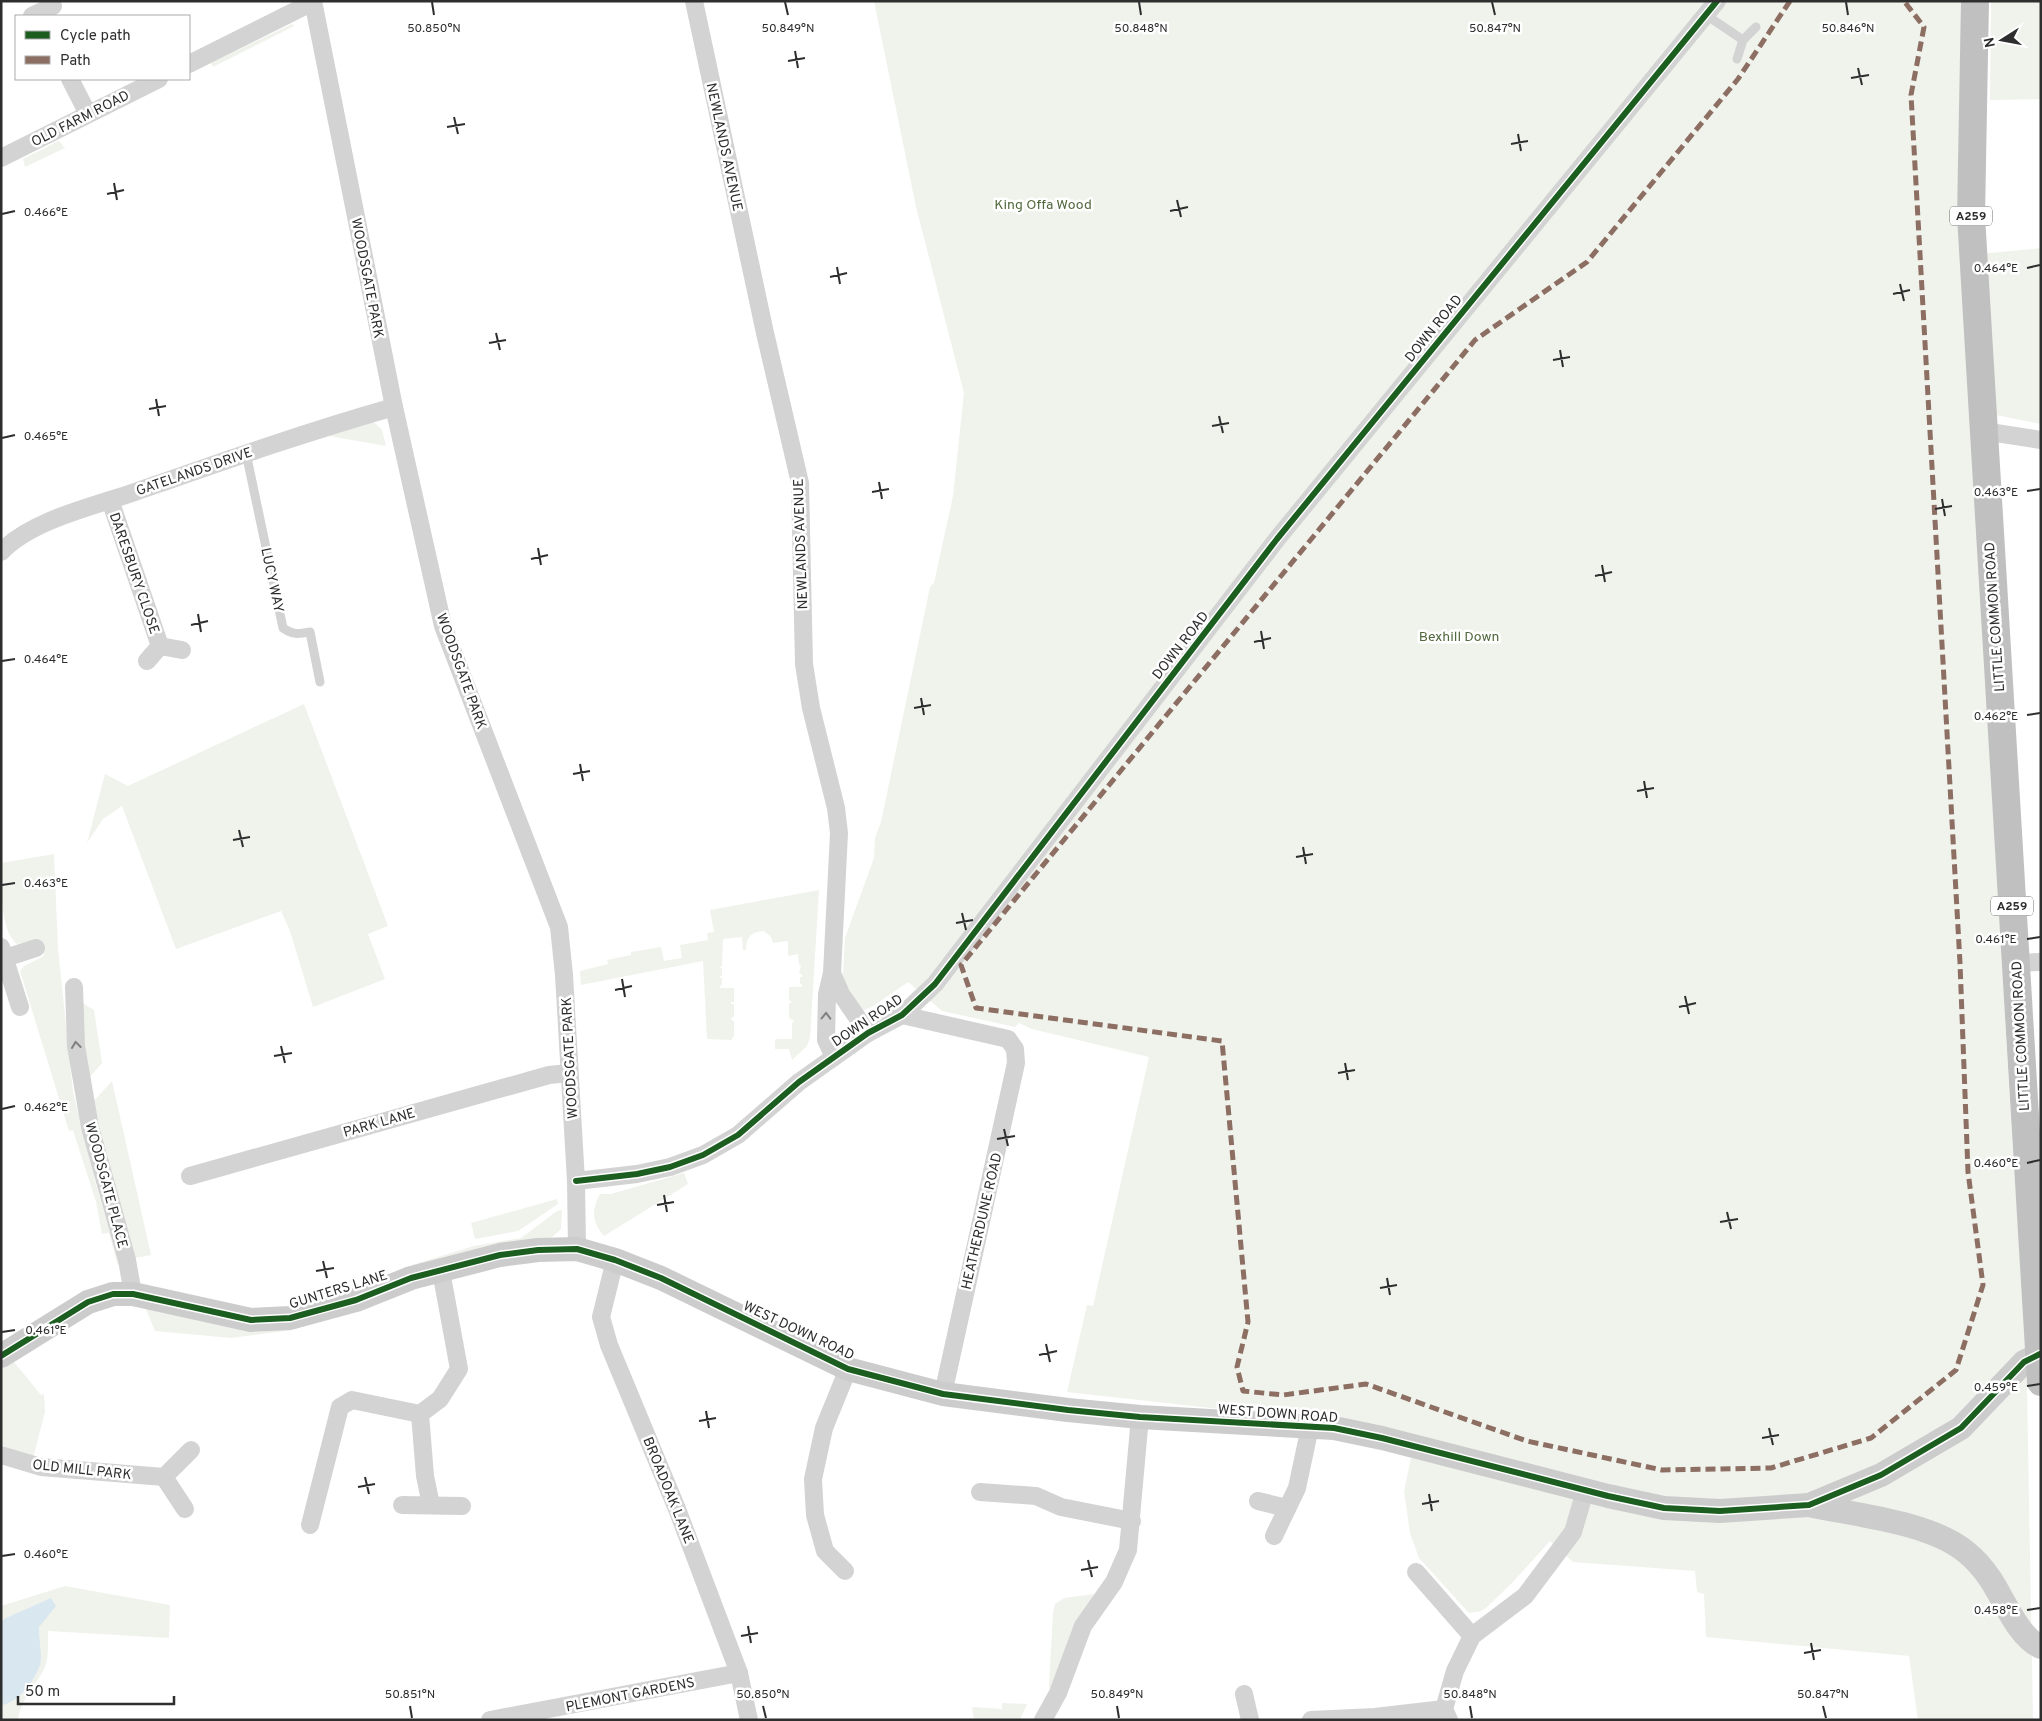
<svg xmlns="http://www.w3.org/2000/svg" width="2042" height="1721" font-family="Overpass,sans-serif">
	<rect width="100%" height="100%" fill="#fff"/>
	<g fill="#f0f3ec">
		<polygon points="874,1 1962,1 1957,217 1960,256 2041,248 2041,424 1970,410 2013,1156 2026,1333 2033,1720 1918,1720 1909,1656 1706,1637 1704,1594 1697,1592 1695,1571 1573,1562 1550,1541 1512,1583 1486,1608 1481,1611 1469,1613 1419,1558 1410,1533 1404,1491 1415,1439 1354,1424 1067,1392 1087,1305 1093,1306 1149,1057 1032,1029 1019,1023 1015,1027 942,1011 908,982 872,1007 861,1011 846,988 843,974 845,938 874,858 875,838 881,822 930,587 934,583 953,496 964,393 916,207"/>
		<polygon points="1991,1 2041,1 2041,99 1990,100"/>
		<polygon points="292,24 294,26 213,67 211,63"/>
		<polygon points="59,141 65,148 25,167 23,159"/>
		<polygon points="365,423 375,423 382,430 386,446 329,436"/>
		<polygon points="304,704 388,926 368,934 385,979 313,1007 290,931 281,911 176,949 122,806 103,819 87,843 105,774 128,786"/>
		<path d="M54 854 58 948 73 1092 96 1185 119 1263 118 1266 109 1233 102 1234 96 1202 73 1130 69 1131 20 971 24 966 44 956 40 940 17 944C0 931 1 885 1 863Z"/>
		<path d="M819 890 810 1038 807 1046 792 1060 789 1049H775V1041L777 1039H792V1023L794 1021 789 1018V1003H791V1001L789 1000V987H802V984H800V977H802V974H799L801 965H799L798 954 788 956V941L773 943 771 937 764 931C751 932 746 937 746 950H743L742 937 723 939 722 966 719 968H722V976H720V978H722V985L720 986V988H734V1002H731V1004H734V1017L731 1018V1020L734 1021V1037H732V1040L707 1039 703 961 581 985 580 971 608 964 607 960 631 955V952L661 947 664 961 682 958 680 945 708 940 707 933 714 932 710 910Z"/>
		<polygon points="81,1002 94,1010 102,1063 89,1078 82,1045"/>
		<polygon points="112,1081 151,1255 135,1258 111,1181 94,1101"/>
		<path d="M684 1173 688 1184 604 1236C592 1221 591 1211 600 1194H611Z"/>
		<polygon points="557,1199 558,1204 518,1231 475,1239 471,1223"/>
		<polygon points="562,1210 561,1229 551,1238 415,1269 412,1265 474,1246 521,1238 557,1211"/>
		<polygon points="145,1307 252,1332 290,1329 293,1330 231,1338 155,1331"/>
		<polygon points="14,1362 41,1395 44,1394 45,1412 33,1458 1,1445 1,1369"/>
		<path d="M65 1586 170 1605 169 1638 48 1631C48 1642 49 1656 45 1667 37 1685 20 1700 18 1720H1V1606Z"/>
		<polygon points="1094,1594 1071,1632 1051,1691 1049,1686 1053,1613 1055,1604 1064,1598"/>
		<polygon points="1002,1703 1027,1704 1020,1720 974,1720 972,1707 1002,1709"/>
	</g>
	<path fill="#d9e7f0" d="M51 1598 56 1606 39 1627C39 1638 41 1649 41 1659 40 1675 18 1704 1 1705V1622L6 1618Z"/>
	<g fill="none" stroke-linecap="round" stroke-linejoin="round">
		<g stroke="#d3d3d3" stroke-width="9">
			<polyline points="1706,15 1743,40"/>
			<polyline points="1737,59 1743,40 1756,27"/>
			<path d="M246 453 283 628C293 635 298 634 310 632L320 682"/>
		</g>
		<g stroke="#d3d3d3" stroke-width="18">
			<polyline points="313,1 394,407 443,626 559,927 564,975 576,1181 577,1249"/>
			<polyline points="694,1 765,333 800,483 804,664 811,708 836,808 839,833 832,973 827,994 826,1040 834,1057"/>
			<polyline points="32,16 53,6"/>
			<polyline points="189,64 313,2"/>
			<polyline points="70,79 88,114"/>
			<polyline points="1,158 159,79"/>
			<polyline points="1983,431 2041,440"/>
			<polyline points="110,500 160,646 147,661"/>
			<path d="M1 552C31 520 94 506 135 492 221 462 306 432 394 407"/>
			<polyline points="160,646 182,650"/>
			<polyline points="1,947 20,1007"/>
			<polyline points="5,958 36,948"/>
			<polyline points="2015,963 2041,962"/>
			<polyline points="832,973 841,994 868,1033"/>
			<polyline points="74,987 76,1046 90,1127 127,1260 133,1294"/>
			<polyline points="902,1015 1008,1039 1015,1049 1016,1063 943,1394"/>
			<polyline points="190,1176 549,1075 569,1073"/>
			<polyline points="576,1181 637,1174 670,1167 703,1155 738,1135 799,1082 868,1033 902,1015 935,984 1277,539 1717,1"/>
			<polyline points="615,1260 601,1317 609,1345 677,1509 739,1673 749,1720"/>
			<polyline points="1,1455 41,1467 164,1477"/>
			<polyline points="980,1492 1036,1496 1061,1507 1132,1521"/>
			<polyline points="1258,1501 1287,1508"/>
			<polyline points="402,1505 462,1506"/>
			<polyline points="431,1505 425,1476 420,1414 440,1399 459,1369 441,1271"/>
			<polyline points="185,1509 164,1477 191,1450"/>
			<polyline points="310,1525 340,1407 352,1400 420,1414"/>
			<polyline points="1274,1536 1297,1488 1310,1427"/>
			<polyline points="845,1571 825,1551 815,1515 813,1479 824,1428 848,1369"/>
			<polyline points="1416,1572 1472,1636"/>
			<polyline points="1244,1694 1250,1720"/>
			<polyline points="490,1720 739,1673"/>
			<polyline points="1043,1720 1058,1693 1083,1626 1114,1582 1128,1550 1140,1417"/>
			<polyline points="1311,1720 1375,1717 1444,1709"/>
			<polyline points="1449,1720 1444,1709 1455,1671 1472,1636 1525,1596 1573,1532 1585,1491"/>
		</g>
		<g stroke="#ccc" stroke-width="24">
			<polyline points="1,1356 88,1302 113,1294 133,1294 251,1320 290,1318 356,1300 411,1278 500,1255 538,1250 577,1249 615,1260 661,1278 848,1369 943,1394 1068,1410 1140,1417 1334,1428 1382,1438 1608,1496 1664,1508 1720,1511 1809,1505 1881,1475 1961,1428 2024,1362 2040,1354"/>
			<path d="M1809 1505C1855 1515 1930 1522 1966 1552 1975 1559 1985 1571 1991 1580 2004 1600 2019 1638 2041 1647"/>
		</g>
		<polyline stroke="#c0c0c0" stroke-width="28" points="1975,1 1971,216 2041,1382"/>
		<polyline stroke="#8d6e63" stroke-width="5" stroke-dasharray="10 5" stroke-linecap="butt" points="1790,1 1738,79 1587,262 1475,340 961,965 976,1008 1222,1041 1248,1322 1237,1367 1243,1391 1283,1395 1366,1384 1527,1441 1662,1470 1771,1468 1871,1438 1956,1370 1983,1285 1968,1172 1960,963 1911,95 1924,27 1904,1"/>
		<defs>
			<g id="cycleway">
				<polyline points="576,1181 637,1174 670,1167 703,1155 738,1135 799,1082 868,1033 902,1015 935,984 1277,539 1717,1"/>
				<polyline points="1,1356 88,1302 113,1294 133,1294 251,1320 290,1318 356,1300 411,1278 500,1255 538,1250 577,1249 615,1260 661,1278 848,1369 943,1394 1068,1410 1140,1417 1334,1428 1382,1438 1608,1496 1664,1508 1720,1511 1809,1505 1881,1475 1961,1428 2024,1362 2040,1354"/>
			</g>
		</defs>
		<use href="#cycleway" stroke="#fff" stroke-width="9"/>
		<use href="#cycleway" stroke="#1b5e20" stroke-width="6"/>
	</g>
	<defs><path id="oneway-chevron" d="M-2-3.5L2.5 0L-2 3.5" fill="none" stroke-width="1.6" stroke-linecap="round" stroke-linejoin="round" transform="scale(1.25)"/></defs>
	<g stroke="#808080">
		<use href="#oneway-chevron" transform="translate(826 1016) rotate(-89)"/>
		<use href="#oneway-chevron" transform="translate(76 1045) rotate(-96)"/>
	</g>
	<path fill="none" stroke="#2e2e2e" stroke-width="2" d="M432 2 434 15M785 2 788 15M1139 2 1141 15M1492 2 1495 15M1846 2 1848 15M795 51 798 68M788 61 805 58M1858 68 1862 85M1851 78 1869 75M454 117 458 134M447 127 465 124M1518 134 1521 151M1511 144 1528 141M114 183 117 200M107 194 124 190M1177 200 1181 217M1170 211 1188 207M2 214 15 211M837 267 840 284M2027 268 2040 265M830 277 847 273M1900 284 1904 301M1893 294 1910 290M496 333 500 350M489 343 506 340M1560 350 1563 367M1553 360 1570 357M156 399 159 416M149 409 166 406M1219 416 1223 433M1212 426 1229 423M2 438 15 435M879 482 882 499M2027 491 2040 489M872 492 889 489M1942 499 1945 516M1935 509 1952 506M538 548 541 565M531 559 548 555M1602 565 1605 582M1595 576 1612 572M198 614 201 632M191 625 208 621M1261 631 1264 649M1254 642 1271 638M2 661 15 659M921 698 924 715M914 708 931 705M2027 715 2040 713M580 764 583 781M573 774 590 771M1644 781 1647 798M1637 791 1654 788M239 830 243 847M233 840 250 837M1303 847 1306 864M1296 857 1313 854M2 885 15 883M962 913 966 930M956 923 973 920M2027 939 2040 937M622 979 625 997M615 990 632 986M1685 996 1689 1014M1679 1007 1696 1003M281 1046 285 1063M274 1056 292 1053M1345 1063 1348 1080M1338 1073 1355 1070M2 1109 15 1106M1004 1129 1008 1146M997 1139 1015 1136M2027 1163 2040 1160M664 1195 667 1212M657 1205 674 1202M1727 1212 1731 1229M1720 1222 1738 1219M323 1261 327 1278M316 1271 334 1268M1387 1278 1390 1295M1380 1288 1397 1285M2 1332 15 1330M1046 1344 1050 1362M1039 1355 1057 1351M2027 1386 2040 1384M706 1411 709 1428M699 1421 716 1418M1769 1428 1773 1445M1762 1438 1779 1435M365 1477 369 1494M358 1487 375 1484M1429 1494 1432 1511M1422 1504 1439 1501M2 1556 15 1554M1088 1560 1092 1577M1081 1570 1098 1567M2027 1610 2040 1608M748 1626 751 1643M741 1636 758 1633M1811 1643 1814 1660M1804 1653 1821 1650M410 1706 412 1718M763 1706 766 1718M1117 1706 1119 1718M1470 1706 1472 1718M1823 1706 1826 1718"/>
	<g text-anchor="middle" stroke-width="5" stroke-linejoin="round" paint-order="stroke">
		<g fill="#fff" stroke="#6d6d6d" stroke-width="1">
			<rect x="1950" y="206.5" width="42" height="19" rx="4"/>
			<rect x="1991" y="896.5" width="42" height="19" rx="4"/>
		</g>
		<g font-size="12" font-weight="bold" fill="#2e2e2e">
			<text x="1971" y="220">A259</text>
			<text x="2012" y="910">A259</text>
		</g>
		<g font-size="14" fill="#2e2e2e" stroke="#fff">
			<text transform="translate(80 118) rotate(-27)" y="5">OLD FARM ROAD</text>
			<text transform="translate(725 147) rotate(78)" y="5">NEWLANDS AVENUE</text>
			<text transform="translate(368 278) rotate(79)" y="5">WOODSGATE PARK</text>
			<text transform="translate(1433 328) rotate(-51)" y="5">DOWN ROAD</text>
			<text transform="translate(194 471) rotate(-19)" y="5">GATELANDS DRIVE</text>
			<text transform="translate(800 544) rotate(-92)" y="5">NEWLANDS AVENUE</text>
			<text transform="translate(135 573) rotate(71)" y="5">DARESBURY CLOSE</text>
			<text transform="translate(273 580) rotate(78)" y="5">LUCY WAY</text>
			<text transform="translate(1994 617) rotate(-94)" y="5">LITTLE COMMON ROAD</text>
			<text transform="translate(1180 645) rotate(-52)" y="5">DOWN ROAD</text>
			<text transform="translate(462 671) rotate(70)" y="5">WOODSGATE PARK</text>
			<text transform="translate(867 1020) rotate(-34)" y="5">DOWN ROAD</text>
			<text transform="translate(2020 1036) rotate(-93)" y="5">LITTLE COMMON ROAD</text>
			<text transform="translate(569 1058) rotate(-93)" y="5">WOODSGATE PARK</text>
			<text transform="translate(379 1122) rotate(-16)" y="5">PARK LANE</text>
			<text transform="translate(107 1185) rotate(75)" y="5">WOODSGATE PLACE</text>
			<text transform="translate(981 1221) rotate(-77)" y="5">HEATHERDUNE ROAD</text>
			<text transform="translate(338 1289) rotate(-17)" y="5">GUNTERS LANE</text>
			<text transform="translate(799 1330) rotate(25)" y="5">WEST DOWN ROAD</text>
			<text transform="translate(1278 1413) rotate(4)" y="5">WEST DOWN ROAD</text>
			<text transform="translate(82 1469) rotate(6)" y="5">OLD MILL PARK</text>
			<text transform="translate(669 1490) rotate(68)" y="5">BROADOAK LANE</text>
			<text transform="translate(630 1694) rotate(-11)" y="5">PLEMONT GARDENS</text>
		</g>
		<g font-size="14" fill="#51673d" stroke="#fff">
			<text x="1043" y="209">King Offa Wood</text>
			<text x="1459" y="641">Bexhill Down</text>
		</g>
	</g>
	<g font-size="12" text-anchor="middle" fill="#2e2e2e" stroke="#fff" stroke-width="5" stroke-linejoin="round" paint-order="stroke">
		<text x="1848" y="32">50.846°N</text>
		<text x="434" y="32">50.850°N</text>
		<text x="788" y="32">50.849°N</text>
		<text x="1141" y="32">50.848°N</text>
		<text x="1495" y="32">50.847°N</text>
		<text x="46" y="216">0.466°E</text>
		<text x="1996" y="272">0.464°E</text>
		<text x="46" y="440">0.465°E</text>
		<text x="1996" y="496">0.463°E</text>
		<text x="46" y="663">0.464°E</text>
		<text x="1996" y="720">0.462°E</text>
		<text x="46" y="887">0.463°E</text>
		<text x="1996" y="943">0.461°E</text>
		<text x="46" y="1111">0.462°E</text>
		<text x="1996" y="1167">0.460°E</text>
		<text x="46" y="1334">0.461°E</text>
		<text x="1996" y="1391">0.459°E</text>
		<text x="46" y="1558">0.460°E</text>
		<text x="1996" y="1614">0.458°E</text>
		<text x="410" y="1698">50.851°N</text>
		<text x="763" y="1698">50.850°N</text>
		<text x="1117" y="1698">50.849°N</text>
		<text x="1470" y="1698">50.848°N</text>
		<text x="1823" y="1698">50.847°N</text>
	</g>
	<rect width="2042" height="1721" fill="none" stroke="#2e2e2e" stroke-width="5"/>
	<rect x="15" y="15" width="175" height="65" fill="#ffffff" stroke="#ababab"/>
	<rect x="25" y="31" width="25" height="8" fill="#1b5e20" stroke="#ababab"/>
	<text x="60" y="40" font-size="15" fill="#2e2e2e">Cycle path</text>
	<rect x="25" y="56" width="25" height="8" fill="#8d6e63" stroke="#ababab"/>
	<text x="60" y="65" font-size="15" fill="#2e2e2e">Path</text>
	<g transform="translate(2002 40) rotate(259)" stroke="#ffffff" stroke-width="4" paint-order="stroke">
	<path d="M0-4L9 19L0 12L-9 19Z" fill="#2e2e2e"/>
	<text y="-8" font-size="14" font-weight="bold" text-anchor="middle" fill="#2e2e2e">N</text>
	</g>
	<path d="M18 1696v8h156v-8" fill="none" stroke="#2e2e2e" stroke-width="2.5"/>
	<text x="25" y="1696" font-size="15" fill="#2e2e2e" stroke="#ffffff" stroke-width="4" paint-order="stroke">50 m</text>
</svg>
